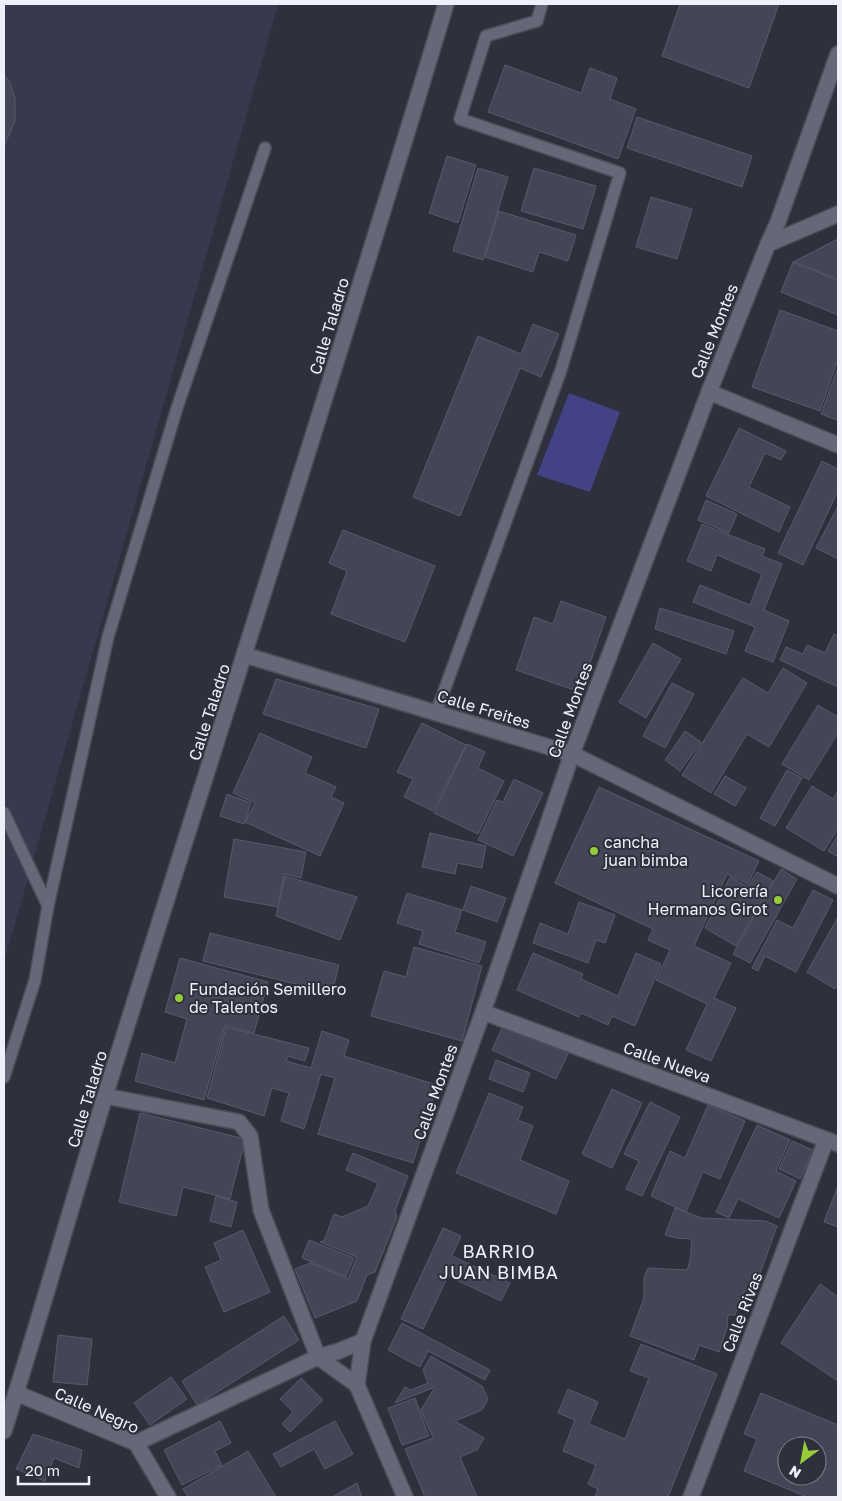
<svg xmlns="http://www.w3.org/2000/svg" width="842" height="1501" font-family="'Golos Text',sans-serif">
	<rect width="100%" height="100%" fill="#2f303e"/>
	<polygon fill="#38394d" points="4,4 278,4 4,962"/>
	<polygon fill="#424285" points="569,393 620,412 590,492 537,475"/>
	<g fill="#454655" stroke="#585a69" fill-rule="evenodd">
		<polygon points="680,4 779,4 749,88 662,56"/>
		<polygon points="505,65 581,93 590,68 617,78 610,99 636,109 618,159 488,112"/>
		<polygon points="4,75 10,83 15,99 15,121 4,146"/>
		<polygon points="637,117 752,156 742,187 627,148"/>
		<polygon points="447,156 476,165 458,223 429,213"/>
		<polygon points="478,168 508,177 483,260 453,251"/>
		<polygon points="534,168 596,186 583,229 521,211"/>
		<polygon points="651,197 692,209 677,259 636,247"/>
		<polygon points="499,211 576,235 568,261 539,252 533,272 485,257"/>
		<polygon points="838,239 838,280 793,262"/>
		<polygon points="793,262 838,280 838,315 781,292"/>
		<polygon points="780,310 838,331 838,359 820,411 752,387"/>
		<polygon points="533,324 559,334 541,377 520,368 460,516 413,497 478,336 521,354"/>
		<polygon points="838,367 838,415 837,420 821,414"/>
		<polygon points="739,428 786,451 781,460 765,453 749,487 790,507 779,532 706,496"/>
		<polygon points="822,461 838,469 838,491 803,565 778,553"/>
		<polygon points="706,500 737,514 729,533 698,520"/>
		<polygon points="838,506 838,559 816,548"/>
		<polygon points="702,524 765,549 762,556 782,564 764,610 789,621 773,662 745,651 755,627 693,602 700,585 750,605 762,574 717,555 711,571 687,561"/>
		<polygon points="343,530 435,566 405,642 331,614 347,571 329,563"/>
		<polygon points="561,601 606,617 580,692 516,670 534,617 553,624"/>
		<polygon points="660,608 734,631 726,654 655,629"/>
		<polygon points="834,634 838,636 838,687 780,660 786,647 803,654 807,645 825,653"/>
		<polygon points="653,643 681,659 646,718 619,702"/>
		<polygon points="783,668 807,683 769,747 747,734 711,793 682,775 743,678 768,693"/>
		<polygon points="276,679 379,709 366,748 263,714"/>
		<polygon points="672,683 694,694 665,748 643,736"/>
		<polygon points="818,705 838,717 838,733 809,780 782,764"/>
		<polygon points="422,723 466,745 433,811 404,797 413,779 397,772"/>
		<polygon points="685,731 701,742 680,771 665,760"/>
		<polygon points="260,733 312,757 305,773 336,787 331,797 344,803 320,856 245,822 255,803 233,793"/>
		<polygon points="467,744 485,752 478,768 504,781 478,834 434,813"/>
		<polygon points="787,770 802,778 775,826 760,818"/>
		<polygon points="725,776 746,788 735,806 714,794"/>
		<polygon points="514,779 543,793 513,856 478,840 497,800 503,802"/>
		<polygon points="812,786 833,799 838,791 838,829 824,851 786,828"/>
		<polygon points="599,787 759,861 748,884 727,874 694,946 731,963 714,998 736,1008 711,1061 686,1050 707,1004 656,980 670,950 648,940 653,929 555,883"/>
		<polygon points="227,794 251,803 244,824 220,816"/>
		<polygon points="430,833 486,846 482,868 457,863 455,874 422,867"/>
		<polygon points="838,835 838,857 828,851"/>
		<polygon points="234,839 306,852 301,878 284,874 278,907 224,897"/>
		<polygon points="781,869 797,879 750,963 733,954"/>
		<polygon points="757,872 773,881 736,946 705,928 730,877 748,887"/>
		<polygon points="285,876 357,897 340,940 276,916"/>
		<polygon points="471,886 506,898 497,922 463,910"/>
		<polygon points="813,890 833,900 796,972 765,956 758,971 752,968 777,920 793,928"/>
		<polygon points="407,893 462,910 455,932 486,942 479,963 419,944 423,931 397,923"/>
		<polygon points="579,902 615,915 605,943 596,940 588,963 533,943 540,923 568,934"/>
		<polygon points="838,917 838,984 835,989 807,972"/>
		<polygon points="210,933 339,965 332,993 203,961"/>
		<polygon points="414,947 482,966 462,1041 371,1016 384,971 406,977"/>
		<polygon points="533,953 583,974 581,979 618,996 636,953 661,964 635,1026 612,1016 608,1025 581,1013 579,1017 517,990"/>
		<polygon points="180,958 268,982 254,1033 225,1025 204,1100 135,1081 142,1053 175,1063 187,1019 165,1012"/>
		<polygon points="504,1024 568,1054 556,1079 492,1050"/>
		<polygon points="226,1027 309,1048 305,1061 288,1056 286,1061 311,1068 322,1031 349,1040 344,1056 437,1085 413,1163 318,1134 335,1078 321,1074 304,1129 281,1121 289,1093 272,1088 264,1116 207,1098"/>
		<polygon points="496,1060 530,1073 523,1092 489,1079"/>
		<polygon points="612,1089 642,1103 612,1168 582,1154"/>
		<polygon points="489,1093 523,1107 518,1120 533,1126 520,1160 569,1181 556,1214 456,1173"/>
		<polygon points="650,1102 680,1117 642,1196 626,1189 639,1161 624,1154"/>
		<polygon points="708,1105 745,1121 720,1179 703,1172 686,1212 651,1196 670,1151 685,1158"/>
		<polygon points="140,1113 245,1139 230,1199 183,1187 176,1216 119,1202"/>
		<polygon points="757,1125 790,1140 776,1171 796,1181 779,1218 738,1199 729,1218 716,1212"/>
		<polygon points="792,1141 813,1150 800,1179 779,1169"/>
		<polygon points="353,1153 408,1176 395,1211 397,1217 375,1272 367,1275 357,1301 315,1318 295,1269 310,1263 348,1279 357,1257 320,1242 324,1241 334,1214 342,1217 368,1206 378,1183 346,1170"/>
		<polygon points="838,1186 838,1227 824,1222"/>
		<polygon points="216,1196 237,1202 231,1227 210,1221"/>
		<polygon points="675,1208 702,1218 765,1221 777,1226 757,1282 743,1293 735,1315 728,1315 727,1328 719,1352 699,1345 694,1360 630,1336 644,1298 644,1278 648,1268 687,1270 690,1261 692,1239 676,1238 665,1235"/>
		<polygon points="443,1228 461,1236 452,1256 510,1283 501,1301 448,1276 423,1329 401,1319"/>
		<polygon points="243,1230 270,1292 224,1312 205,1267 221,1260 214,1243"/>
		<polygon points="309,1240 354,1258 346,1277 302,1258"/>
		<polygon points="820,1284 838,1297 838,1381 781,1343"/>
		<polygon points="284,1316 299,1340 197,1405 182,1381"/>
		<polygon points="402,1323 490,1370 485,1380 428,1351 420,1367 388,1350"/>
		<polygon points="58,1335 92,1339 87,1385 53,1382"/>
		<polygon points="641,1344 717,1374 668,1497 595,1497 598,1489 588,1484 596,1465 563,1451 575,1420 558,1413 568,1389 598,1402 589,1424 625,1439 649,1378 630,1371"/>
		<polygon points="431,1356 482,1386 488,1399 482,1410 455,1421 484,1438 477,1450 460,1457 477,1497 425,1497 405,1449 433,1438 421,1410 435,1387 395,1403 405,1387 411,1390 428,1383 423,1370"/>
		<polygon points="171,1377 187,1399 150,1425 134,1403"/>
		<polygon points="301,1378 323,1400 290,1432 282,1424 293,1412 280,1399"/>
		<path d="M761 1393 838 1425V1497H807L744 1471 757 1439 744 1434ZM787 1446H817V1476H787Z"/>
		<polygon points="415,1398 429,1436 402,1445 388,1408"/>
		<polygon points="220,1421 231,1443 215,1451 222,1465 182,1485 164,1450"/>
		<polygon points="335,1421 353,1454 325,1469 314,1449 281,1467 273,1454"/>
		<polygon points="33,1434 82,1450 79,1468 54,1458 45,1481 16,1469"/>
		<polygon points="248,1451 276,1497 188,1497 183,1489"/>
		<polygon points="357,1483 362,1497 332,1497"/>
	</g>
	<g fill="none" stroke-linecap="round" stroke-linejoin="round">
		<defs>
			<g id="service">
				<polyline points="436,713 561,370 620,173 460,119 486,36 537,21 542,4"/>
				<polyline points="4,813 48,906 35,980 4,1077"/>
				<polyline points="48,906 108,637 177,408 265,148"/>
			</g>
			<g id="minor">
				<polyline points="768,244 838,214"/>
				<polyline points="709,392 838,445"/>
				<polyline points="245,655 572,754 838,886"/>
				<polyline points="483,1012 838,1144"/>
				<polyline points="105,1096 239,1122 250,1136 261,1210 318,1357 357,1385"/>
				<polyline points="16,1393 136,1443 168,1497"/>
				<path d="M4 1431C40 1319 71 1206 106 1093 219 730 337 368 446 4"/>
				<polyline points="136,1443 318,1357 339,1351 363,1341"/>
				<polyline points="405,1497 357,1385 363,1341 483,1012 572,754 709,392 768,244 778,222 838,54"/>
				<polyline points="691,1497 826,1140"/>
			</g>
		</defs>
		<use href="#service" stroke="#4b4c58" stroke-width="14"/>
		<use href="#minor" stroke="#4b4c58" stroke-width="18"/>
		<use href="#service" stroke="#666877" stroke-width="11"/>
		<use href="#minor" stroke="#666877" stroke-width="15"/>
	</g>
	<g fill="#96cc3a" stroke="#2f303e" stroke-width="2">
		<circle cx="594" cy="851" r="5"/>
		<circle cx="778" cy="900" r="5"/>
		<circle cx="179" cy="998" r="5"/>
	</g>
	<g text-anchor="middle" stroke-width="4" stroke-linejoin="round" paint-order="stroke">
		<g font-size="16" fill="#eff0f9" stroke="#2f303e">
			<text transform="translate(329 326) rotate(-73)" y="6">Calle Taladro</text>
			<text transform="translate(714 331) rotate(-68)" y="6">Calle Montes</text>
			<text transform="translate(484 709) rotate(17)" y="6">Calle Freites</text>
			<text transform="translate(570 710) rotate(-70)" y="6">Calle Montes</text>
			<text transform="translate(209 712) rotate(-72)" y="6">Calle Taladro</text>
			<text transform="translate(667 1062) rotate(20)" y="6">Calle Nueva</text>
			<text transform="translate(435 1092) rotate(-70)" y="6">Calle Montes</text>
			<text transform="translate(87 1099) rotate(-73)" y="6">Calle Taladro</text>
			<text transform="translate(742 1312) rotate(-69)" y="6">Calle Rivas</text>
			<text transform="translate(97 1410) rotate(24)" y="6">Calle Negro</text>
		</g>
		<g font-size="16" fill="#eff0f9" stroke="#2f303e" text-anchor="start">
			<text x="604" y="848">cancha<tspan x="604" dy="18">juan bimba</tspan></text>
			<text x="768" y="897" text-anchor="end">Licorería<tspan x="768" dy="18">Hermanos Girot</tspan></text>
			<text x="189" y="995">Fundación Semillero<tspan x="189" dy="18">de Talentos</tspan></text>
		</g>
		<g font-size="18" letter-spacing="1" fill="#eff0f9" stroke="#2f303e">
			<text x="499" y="1258">BARRIO<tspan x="499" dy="21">JUAN BIMBA</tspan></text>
		</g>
	</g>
	<rect width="842" height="1501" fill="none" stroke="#eff0f9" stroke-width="10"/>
	<g transform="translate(802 1461) rotate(212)"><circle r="24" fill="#2f303e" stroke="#7c7d89"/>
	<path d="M0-4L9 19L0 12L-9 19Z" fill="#96cc3a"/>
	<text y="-8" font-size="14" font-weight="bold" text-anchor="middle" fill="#eff0f9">N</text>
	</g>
	<path d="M18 1476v8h71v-8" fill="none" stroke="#eff0f9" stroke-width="2.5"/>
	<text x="25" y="1476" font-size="15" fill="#eff0f9" stroke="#2f303e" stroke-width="4" paint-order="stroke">20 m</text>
</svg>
